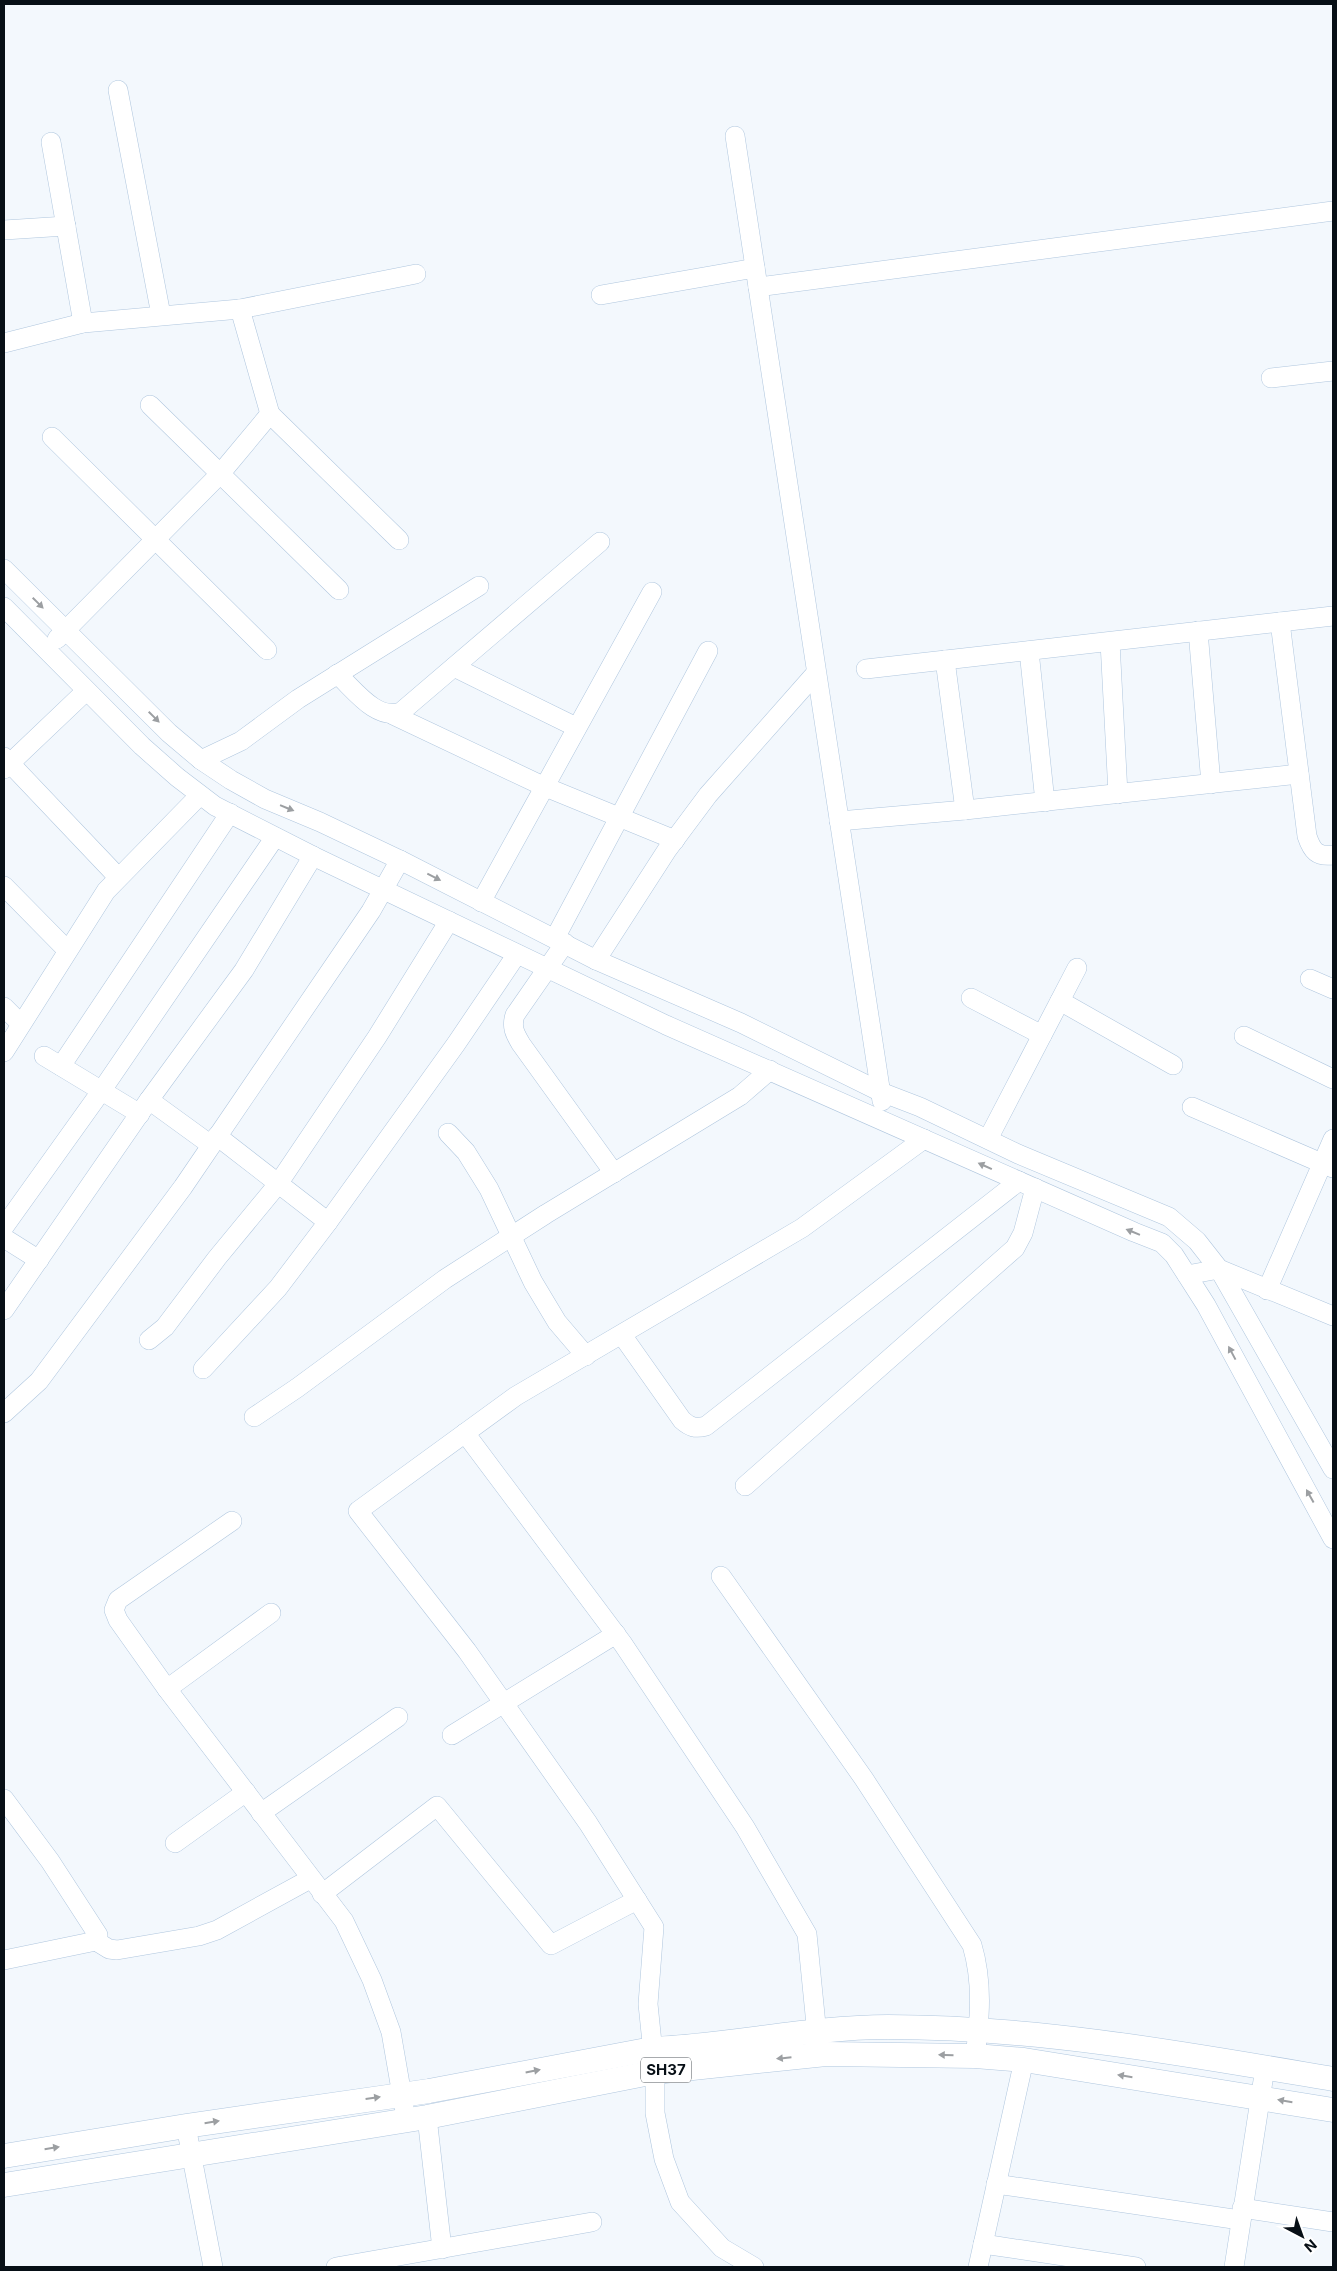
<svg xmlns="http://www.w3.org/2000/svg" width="1337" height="2271" font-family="Inter,sans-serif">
	<rect width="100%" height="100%" fill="#f3f8fd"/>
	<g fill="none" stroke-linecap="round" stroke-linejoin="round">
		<defs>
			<g id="minor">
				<polyline points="118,90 161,315"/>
				<polyline points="735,136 882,1101"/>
				<polyline points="51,142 83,323"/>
				<polyline points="4,230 66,226"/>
				<polyline points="758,287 1333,211"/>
				<polyline points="601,295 755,268"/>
				<polyline points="240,309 270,414"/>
				<polyline points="4,343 83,323 240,309 416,274"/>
				<polyline points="1271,378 1333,371"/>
				<polyline points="150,405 339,590"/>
				<polyline points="52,437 267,650"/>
				<polyline points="4,569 169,733 201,760 231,780 265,799 320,822 400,860 596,960 741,1023 881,1092 920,1107 1018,1154 1169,1217 1197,1241 1219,1269 1333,1469"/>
				<polyline points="4,607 142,746 177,777 215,806 313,856 666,1025 1134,1232 1162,1243 1174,1255 1206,1305 1333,1539"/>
				<path d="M1280 622 1307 836C1312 851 1317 857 1333 855"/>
				<polyline points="1198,631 1211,784"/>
				<polyline points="57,639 220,474 270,414 399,540"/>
				<polyline points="1110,642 1118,794"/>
				<polyline points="1029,651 1045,802"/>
				<polyline points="945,660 965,810"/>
				<polyline points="454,667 576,727"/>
				<polyline points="866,669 1333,616"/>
				<path d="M337 674C354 689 376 721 401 712L600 542"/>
				<polyline points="393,715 543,786 675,840"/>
				<polyline points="4,757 118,877"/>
				<polyline points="201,760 241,741 298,699 479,586"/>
				<polyline points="4,769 86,691"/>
				<polyline points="839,821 965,810 1299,774"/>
				<polyline points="4,886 67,950"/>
				<polyline points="481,902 652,592"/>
				<polyline points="555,938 708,651"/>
				<path d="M565 943 515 1015C511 1027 515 1034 521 1044L614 1173"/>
				<polyline points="596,960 667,850 708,795 816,673"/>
				<polyline points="1310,979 1333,989"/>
				<polyline points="971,998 1042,1035"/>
				<polyline points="1060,1001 1173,1065"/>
				<polyline points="4,1007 21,1024"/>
				<polyline points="1244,1036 1333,1079"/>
				<polyline points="4,1052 106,891 200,795"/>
				<polyline points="44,1056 140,1114"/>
				<polyline points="61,1066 230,813"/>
				<polyline points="149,1100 211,1145"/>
				<polyline points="1192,1107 1333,1168"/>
				<polyline points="448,1133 466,1152 489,1189 533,1282 557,1322 586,1356"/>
				<polyline points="217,1136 328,1222"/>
				<polyline points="988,1139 1077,968"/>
				<polyline points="4,1227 102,1090 275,837"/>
				<polyline points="4,1238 39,1260"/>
				<polyline points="1187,1275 1219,1269 1333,1316"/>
				<polyline points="1267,1290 1333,1139"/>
				<polyline points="4,1310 149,1100 244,970 313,856"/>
				<path d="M622 1335 682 1420C690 1427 695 1429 706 1426L1019 1181"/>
				<polyline points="149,1340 165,1327 217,1258 278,1184 377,1037 449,921"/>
				<polyline points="203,1369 278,1288 328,1222 456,1044 517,954"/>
				<polyline points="4,1413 39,1381 183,1187 371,911 400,860"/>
				<polyline points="254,1417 297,1388 445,1279 546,1214 740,1096 770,1070"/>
				<polyline points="465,1433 623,1644 745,1827 807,1934 818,2045"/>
				<polyline points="745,1486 1015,1248 1023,1233 1035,1188"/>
				<polyline points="232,1521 118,1600 114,1610 118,1620 167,1689 344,1921 372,1980 391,2032 404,2107"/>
				<path d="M721 1576 864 1779 972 1945C983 1982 980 2019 975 2056"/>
				<polyline points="167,1689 271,1613"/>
				<polyline points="452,1735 616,1634"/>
				<polyline points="4,1799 50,1861 98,1935 96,1941 4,1960"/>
				<polyline points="261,1813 398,1717"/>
				<polyline points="175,1843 246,1792"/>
				<polyline points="322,1894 437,1806 551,1945 637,1900"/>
				<polyline points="96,1941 109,1949 117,1950 199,1936 217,1930 310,1879"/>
				<polyline points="427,2117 442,2249"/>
				<polyline points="186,2126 213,2267"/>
				<polyline points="996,2184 1240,2220"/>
				<polyline points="1242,2208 1333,2222"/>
				<polyline points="983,2244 1136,2267"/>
				<polyline points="336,2267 592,2222"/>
				<polyline points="754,2267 722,2248 680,2202 664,2159 655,2113 655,2072 648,2004 654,1927 588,1823 467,1651 358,1511 516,1396 802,1228 924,1139"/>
				<polyline points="978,2267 1024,2060"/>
				<polyline points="1234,2267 1265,2068"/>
			</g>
			<g id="major">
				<path d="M4 2156 186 2126 429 2091 652 2049C731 2046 809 2027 888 2027 1038 2027 1186 2054 1333 2079"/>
				<polyline points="4,2185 427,2117 655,2072 826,2054 975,2056 1024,2060 1333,2110"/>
			</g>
		</defs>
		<use href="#minor" stroke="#afc6de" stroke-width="20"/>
		<use href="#major" stroke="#afc6de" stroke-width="25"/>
		<use href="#minor" stroke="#fff" stroke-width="19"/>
		<use href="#major" stroke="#fff" stroke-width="24"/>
	</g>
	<defs><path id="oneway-solid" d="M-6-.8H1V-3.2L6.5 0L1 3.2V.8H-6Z" transform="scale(1.25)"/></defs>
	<g fill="#9c9fa2">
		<use href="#oneway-solid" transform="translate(38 603) rotate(45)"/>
		<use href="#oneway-solid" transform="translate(154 717) rotate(45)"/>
		<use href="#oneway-solid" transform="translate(287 808) rotate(22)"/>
		<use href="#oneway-solid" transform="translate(434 877) rotate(27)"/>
		<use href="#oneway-solid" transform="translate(985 1166) rotate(-156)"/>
		<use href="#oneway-solid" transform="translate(1133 1232) rotate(-158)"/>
		<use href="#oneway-solid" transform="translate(1232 1353) rotate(-118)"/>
		<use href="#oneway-solid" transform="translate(1310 1496) rotate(-119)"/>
		<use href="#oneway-solid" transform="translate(946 2055) rotate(-179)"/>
		<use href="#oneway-solid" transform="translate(784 2058) rotate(174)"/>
		<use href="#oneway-solid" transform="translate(533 2071) rotate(-11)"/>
		<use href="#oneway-solid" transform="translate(1125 2076) rotate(-171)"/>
		<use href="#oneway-solid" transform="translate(373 2098) rotate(-8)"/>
		<use href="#oneway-solid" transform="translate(1285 2101) rotate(-170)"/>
		<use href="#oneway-solid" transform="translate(212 2122) rotate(-9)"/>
		<use href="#oneway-solid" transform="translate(52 2148) rotate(-9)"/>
	</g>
	<g text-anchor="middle" stroke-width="4" stroke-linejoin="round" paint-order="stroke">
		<rect fill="#fff" stroke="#51575c" stroke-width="1" x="641" y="2057.5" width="50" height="25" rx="4"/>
		<g font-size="15" font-weight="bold" fill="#070f16">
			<text x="666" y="2075">SH37</text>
		</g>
	</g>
	<rect width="1337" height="2271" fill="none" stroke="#070f16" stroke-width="10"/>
	<g transform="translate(1302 2236) rotate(139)" stroke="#ffffff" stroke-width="4" paint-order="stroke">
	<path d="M0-4L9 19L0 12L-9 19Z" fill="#070f16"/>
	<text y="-8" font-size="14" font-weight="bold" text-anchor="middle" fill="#070f16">N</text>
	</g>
</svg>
